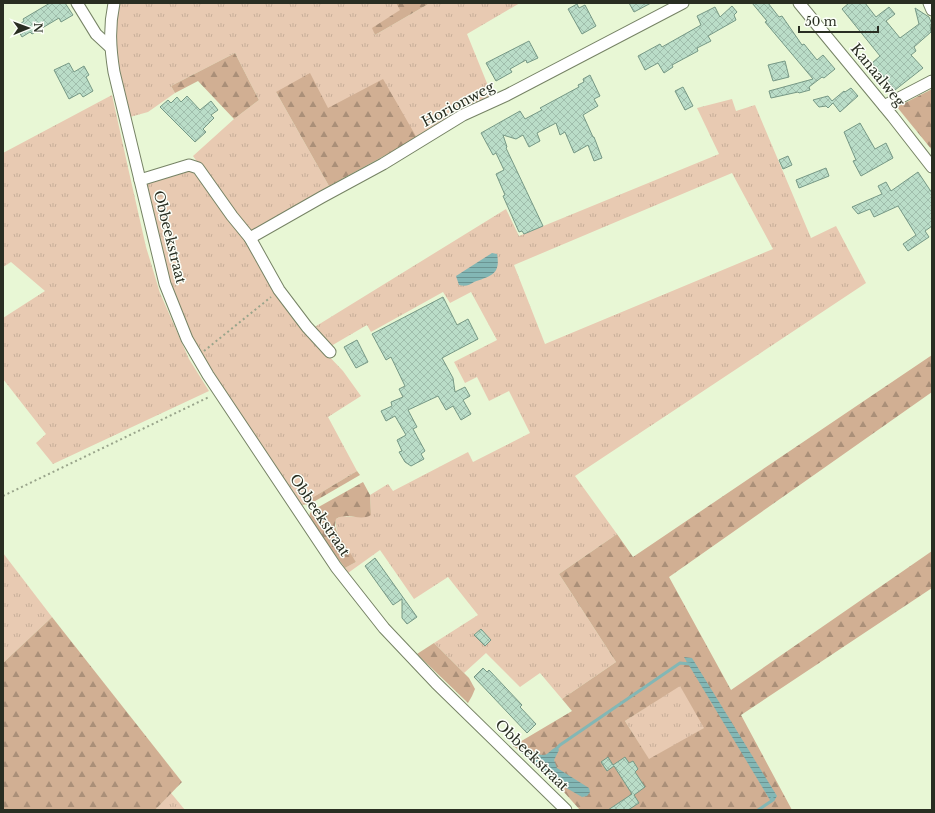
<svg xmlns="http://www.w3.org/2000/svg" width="935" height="813" font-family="'Libre Baskerville',serif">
	<defs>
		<pattern id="grass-tufts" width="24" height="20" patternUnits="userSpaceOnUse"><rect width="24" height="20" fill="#e8cab2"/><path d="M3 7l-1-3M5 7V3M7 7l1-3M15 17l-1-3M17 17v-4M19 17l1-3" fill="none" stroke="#c7ae99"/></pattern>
		<pattern id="forest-firs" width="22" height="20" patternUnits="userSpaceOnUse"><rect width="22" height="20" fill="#d1af93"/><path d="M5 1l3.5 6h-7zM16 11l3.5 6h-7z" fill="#aa8f78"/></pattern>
		<pattern id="water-rules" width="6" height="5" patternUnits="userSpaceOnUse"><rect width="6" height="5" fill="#83b7b5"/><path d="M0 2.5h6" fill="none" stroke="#6b9593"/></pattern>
		<pattern id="building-cross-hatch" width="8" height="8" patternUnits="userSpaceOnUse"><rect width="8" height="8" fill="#baddc8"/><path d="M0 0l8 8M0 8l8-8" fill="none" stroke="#a0beac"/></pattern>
	</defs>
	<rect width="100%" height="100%" fill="#e8f7d5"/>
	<g fill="url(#grass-tufts)" fill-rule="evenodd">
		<path d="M120 3H396L401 10 373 28 375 35 430 3H520L467 34 493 98 417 138 276 92 329 186 253 231 249 230 239 222 193 156 234 119 259 100 235 53 171 86 175 93 148 112 130 117C122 80 110 41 120 3Z"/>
		<polygon points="112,95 129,172 146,247 160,293 189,359 209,391 53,464 36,443 46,434 3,379 3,318 45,291 11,262 3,267 3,153"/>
		<path d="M732 99 736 111 755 105 811 238 836 226 866 283 575 476 617 534 559 574 616 662 562 699 540 673 520 687 486 653 464 673 434 643 478 615 448 577 414 599 380 550 348 573 345 568 356 562C347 549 334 535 336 519L342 516 354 517 371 515 370 495 388 484 393 491 468 452 473 462 530 433 509 391 489 401 477 377 465 383 454 362 497 340 471 292 450 303 443 292 371 332 367 325 331 346 313 328 506 209 519 236 719 154 697 108ZM732 173 773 249 545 344 514 265Z"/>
		<polygon points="188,169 193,172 204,186 243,238 264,271 324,351 343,371 361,396 328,417 357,471 300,505 199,351 181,316 165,265 146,183"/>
		<polygon points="3,553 52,617 3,663"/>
		<polygon points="680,685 705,728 649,760 625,721"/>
		<polygon points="171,793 185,810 155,810"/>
	</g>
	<g fill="url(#forest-firs)" fill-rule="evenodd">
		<polygon points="396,3 430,3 375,35 372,28 400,10"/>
		<polygon points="235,53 259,100 234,119 198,81 175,93 171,86"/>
		<polygon points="310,73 328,108 383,79 417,138 329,186 276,92"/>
		<polygon points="932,89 932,150 897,107"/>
		<path d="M932 355V392L669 577 731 690 932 551V588L741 715 792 810H580L538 763 513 746 572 711 562 699 616 662 559 574 617 534 633 557ZM680 686 704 728 649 759 625 721Z"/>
		<polygon points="357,471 360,475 310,504 300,505"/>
		<path d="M363 482 370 495 371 515C359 522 348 511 336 519L335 526 337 532 356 562 345 568 312 524 309 518 310 513 315 509Z"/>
		<polygon points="52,617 182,782 155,810 3,810 3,663"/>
		<polygon points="434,643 469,678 475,689 472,696 468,703 417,654"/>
	</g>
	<g fill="url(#water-rules)">
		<path d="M492 253 497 254C501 275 490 276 474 282 469 285 466 287 459 285L456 276Z"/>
		<polygon points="684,657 692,658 777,796 774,801 770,800"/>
		<path d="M557 747 559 750 554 760 557 768 589 788 590 792 587 796 582 797 563 786 522 753V750L524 749C531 748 536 755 543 755 549 755 551 748 557 747Z"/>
	</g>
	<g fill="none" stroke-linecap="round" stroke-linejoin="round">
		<g stroke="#83b7b5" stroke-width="3">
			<polyline points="555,750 560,745 680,663 690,664 691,665"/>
			<polyline points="758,810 773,800 772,798"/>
		</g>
	</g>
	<g fill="url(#building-cross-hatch)" stroke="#769885">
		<polygon points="50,3 65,3 73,15 61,22 59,18 32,34 30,32 22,37 16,27 24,21 23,19"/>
		<polygon points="629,3 651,3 634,12"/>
		<polygon points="752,3 768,3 779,17 782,16 802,45 804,44 817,60 823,55 835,69 824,78 822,77 809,87 810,90 799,93 798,92 771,98 769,91 813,79 765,22 767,21"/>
		<polygon points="849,3 865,3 876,17 889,7 895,14 886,21 900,38 919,24 915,8 929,17 932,24 930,25 931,32 914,47 916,51 911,55 923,68 895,90 872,63 880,56 842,9"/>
		<polygon points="577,4 579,8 585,5 596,26 582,34 568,9"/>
		<polygon points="732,6 737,12 734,15 736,20 708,36 711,41 697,48 698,51 672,65 673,67 664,73 658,63 645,70 638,56 660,44 662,47 701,25 697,16 715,7 720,17"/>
		<polygon points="529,41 538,58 527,63 526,60 510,69 512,72 496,81 486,63"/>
		<polygon points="785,61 789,77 773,81 768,65"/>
		<polygon points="69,63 74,72 84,66 89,75 86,77 93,91 83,97 80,93 69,99 54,70"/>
		<polygon points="590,75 600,96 594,99 598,106 583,115 593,137 594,137 602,158 594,161 588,145 574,153 565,132 560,135 556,123 537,133 540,141 529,147 523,135 516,139 503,135 507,147 506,148 543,226 524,234 522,231 519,232 503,196 505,195 496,174 504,170 496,153 493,155 481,133 520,111 525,119 542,110 540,108 579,87 578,85 584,82 583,79"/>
		<polygon points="683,87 693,106 685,110 675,91"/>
		<polygon points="851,88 858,96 840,112 833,103 828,108 826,106 819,107 813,100 828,96 832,101 844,91 845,92"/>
		<polygon points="187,96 200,110 211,101 218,110 211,115 214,118 203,129 206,132 195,142 160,107 168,100 171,103 177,97 181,102"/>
		<polygon points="860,123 875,149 886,143 893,158 861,176 853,161 856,160 844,132"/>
		<polygon points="788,156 792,165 783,169 779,160"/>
		<polygon points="826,168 829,176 799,188 796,180"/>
		<polygon points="918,172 932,193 932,226 925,231 929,237 908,251 903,244 916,235 898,206 874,217 870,209 858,214 852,207 882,194 878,186 886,182 891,191"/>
		<polygon points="443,297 457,325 468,319 478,339 442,358 453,378 455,392 465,387 470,396 463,400 471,414 461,420 453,406 446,410 438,396 408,410 417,427 413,429 425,451 421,454 424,459 411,466 405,462 399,452 402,451 397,440 406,435 395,416 386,421 381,411 392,406 391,402 403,397 399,389 405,386 391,357 386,360 372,334"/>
		<polygon points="357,340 368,362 356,368 344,347"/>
		<polygon points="375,558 417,617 407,624 402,618 402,599 393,605 365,566"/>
		<polygon points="481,629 491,640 485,646 474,635"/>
		<polygon points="483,668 487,672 489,670 522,705 520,707 536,724 527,733 474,677"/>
		<polygon points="608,757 613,765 625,757 629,763 633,761 638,769 635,772 645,787 634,795 639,803 628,810 608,810 632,794 614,766 607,771 601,762"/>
	</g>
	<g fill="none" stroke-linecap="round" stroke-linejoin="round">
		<defs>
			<g id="minor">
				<polyline points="77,3 96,34 110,47"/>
				<path d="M114 3C109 27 110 47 114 72L165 284 187 339 208 375 336 567 384 628 436 683 566 810"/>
				<polyline points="799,3 893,117 932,167"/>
				<polyline points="929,3 932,10"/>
				<polyline points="884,106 932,81"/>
				<polyline points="140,180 189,165 198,168 232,216 250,238 279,290 307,327 330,352"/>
				<polyline points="250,238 322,197 383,164 463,115 507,95 683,3"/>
			</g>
		</defs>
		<use href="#minor" stroke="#768365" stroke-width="13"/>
		<g stroke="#99a48b" stroke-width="2" stroke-dasharray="2 3" stroke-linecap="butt">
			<polyline points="204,351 271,297"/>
			<polyline points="3,496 209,397"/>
		</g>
		<use href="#minor" stroke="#fff" stroke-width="11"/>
	</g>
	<g text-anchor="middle" stroke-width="3" stroke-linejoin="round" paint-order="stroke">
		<g font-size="14" fill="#292e22" stroke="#fcfff8">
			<text transform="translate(878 75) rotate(51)" y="5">Kanaalweg</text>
			<text transform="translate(458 104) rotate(-28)" y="5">Horionweg</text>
			<text transform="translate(170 237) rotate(76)" y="5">Obbeekstraat</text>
			<text transform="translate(320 515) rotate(56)" y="5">Obbeekstraat</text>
			<text transform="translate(532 755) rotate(44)" y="5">Obbeekstraat</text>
		</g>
	</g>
	<rect width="935" height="813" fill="none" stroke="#292e22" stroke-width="8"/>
	<g transform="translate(28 28) rotate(89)" stroke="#fcfff8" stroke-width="3" paint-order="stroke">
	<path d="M0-3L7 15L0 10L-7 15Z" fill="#292e22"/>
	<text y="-6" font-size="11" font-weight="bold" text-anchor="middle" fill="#292e22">N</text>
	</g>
	<path d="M799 26v6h79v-6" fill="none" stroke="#292e22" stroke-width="2"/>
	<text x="805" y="26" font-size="12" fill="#292e22" stroke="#fcfff8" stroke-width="3" paint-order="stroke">50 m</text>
</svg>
